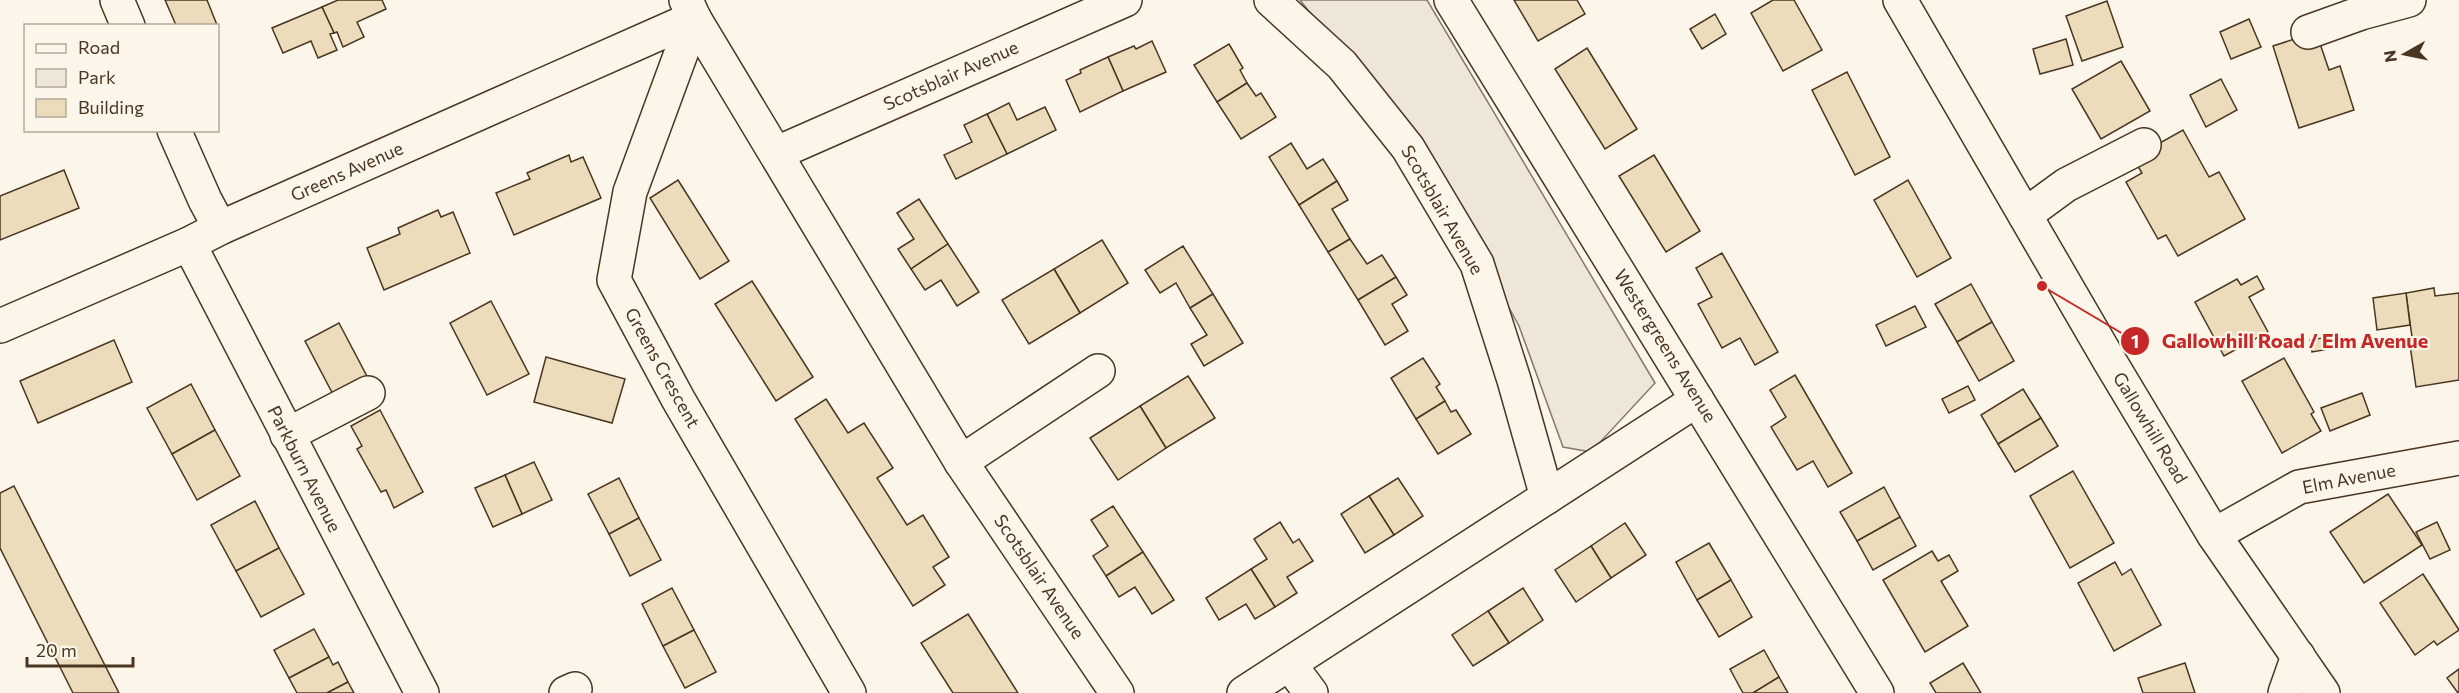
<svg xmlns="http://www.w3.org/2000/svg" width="2459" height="693" font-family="Commissioner,sans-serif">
	<rect width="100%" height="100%" fill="#fbf6e9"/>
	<polygon fill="#ede6d9" stroke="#887966" stroke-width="1.5" points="1300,0 1427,0 1655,383 1591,452 1563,447 1519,326 1431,165"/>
	<g fill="#ecdcbc" stroke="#4a3520" stroke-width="1.5">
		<polygon points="165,0 207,0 217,25 176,25"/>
		<polygon points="338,0 382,0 386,9 357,22 364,37 343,47 337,32 334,33 322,7"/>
		<polygon points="1514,0 1577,0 1585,14 1538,41"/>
		<polygon points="1773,0 1794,0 1822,50 1783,71 1751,13"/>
		<polygon points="2107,1 2123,47 2082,61 2066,16"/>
		<polygon points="322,7 334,33 330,34 337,50 318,58 311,41 283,53 272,28"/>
		<polygon points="1715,14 1726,34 1702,49 1690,29"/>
		<polygon points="2249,19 2261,47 2231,59 2220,32"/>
		<polygon points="2316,32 2329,70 2340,66 2354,110 2299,128 2273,46"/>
		<polygon points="2066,39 2073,65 2040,74 2033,49"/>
		<polygon points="1152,41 1166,72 1123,91 1108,57 1134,46 1136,49"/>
		<polygon points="1229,44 1243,68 1240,70 1247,83 1217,102 1194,65"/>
		<polygon points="1587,48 1637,129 1605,149 1555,69"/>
		<polygon points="1108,57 1123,91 1080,112 1066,80 1081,73 1080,70"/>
		<polygon points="2121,61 2150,111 2101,139 2072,89"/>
		<polygon points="1847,72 1890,157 1855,175 1812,90"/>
		<polygon points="2221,79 2237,110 2206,127 2190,95"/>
		<polygon points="1247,83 1256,96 1261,93 1276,117 1241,139 1217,102"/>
		<polygon points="1009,103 1017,120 1045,107 1056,130 1007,154 987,114"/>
		<polygon points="987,114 1007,154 956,179 944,155 972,142 964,125"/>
		<polygon points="2183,130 2209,177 2219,172 2245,219 2178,256 2166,235 2158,239 2126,182 2142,173 2133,158"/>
		<polygon points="1291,143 1307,169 1323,159 1337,181 1299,205 1269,157"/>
		<polygon points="569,155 571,162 583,157 601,198 514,235 496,193 530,179 527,173"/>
		<polygon points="1654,155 1700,231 1666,252 1619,176"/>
		<polygon points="64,170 79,208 0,240 0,196"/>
		<polygon points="678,180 729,261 700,279 650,198"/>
		<polygon points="1908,180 1951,258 1917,277 1874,200"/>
		<polygon points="1337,181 1348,200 1332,209 1350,239 1328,252 1299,205"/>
		<polygon points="919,199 948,244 911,269 898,249 914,239 897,213"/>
		<polygon points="438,210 441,217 453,212 470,253 384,290 367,248 400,234 398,228"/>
		<polygon points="1350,239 1367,264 1382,255 1396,277 1358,300 1328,252"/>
		<polygon points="1102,240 1128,283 1080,313 1054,269"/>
		<polygon points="948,244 979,292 957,306 941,280 925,290 911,269"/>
		<polygon points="1183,246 1213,294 1190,308 1176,283 1160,293 1145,270"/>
		<polygon points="1722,253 1778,352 1755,365 1740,338 1722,348 1698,304 1712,297 1696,268"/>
		<polygon points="1054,269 1080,313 1029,344 1002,300"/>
		<polygon points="2257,276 2264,289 2249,297 2268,332 2224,356 2195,302 2237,279 2241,285"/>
		<polygon points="1396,277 1407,295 1392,304 1408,331 1385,345 1358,300"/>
		<polygon points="752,281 813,377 776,401 715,304"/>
		<polygon points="1971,284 1992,322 1957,342 1935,304"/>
		<polygon points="2434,288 2435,296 2459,293 2459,380 2416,387 2409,338 2412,337 2406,293"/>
		<polygon points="2406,293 2410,325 2377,330 2373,298"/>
		<polygon points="1213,294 1243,343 1204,366 1191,344 1207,335 1190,308"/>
		<polygon points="491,301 529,374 487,395 450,323"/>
		<polygon points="1915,306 1926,327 1886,346 1876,325"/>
		<polygon points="1992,322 2014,361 1979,381 1957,342"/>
		<polygon points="339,323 370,382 336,400 305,341"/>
		<polygon points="2322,338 2324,350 2312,352 2310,340"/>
		<polygon points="114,340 132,382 38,423 20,381"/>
		<polygon points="546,357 625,379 612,423 534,402"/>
		<polygon points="1423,358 1440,384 1436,387 1445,401 1416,419 1391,378"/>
		<polygon points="2284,358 2314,412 2311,414 2321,431 2282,453 2242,381"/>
		<polygon points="1795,375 1852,473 1828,487 1813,461 1797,470 1771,427 1786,417 1770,390"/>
		<polygon points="1188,376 1215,418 1166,448 1140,406"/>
		<polygon points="191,384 215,430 172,454 147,408"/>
		<polygon points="1968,386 1975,400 1949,413 1942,399"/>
		<polygon points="2023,389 2041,418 1998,444 1981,415"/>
		<polygon points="2362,393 2370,415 2330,431 2321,408"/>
		<polygon points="826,399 848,433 864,423 893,468 877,478 907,525 923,515 949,557 933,567 945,585 913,606 795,419"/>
		<polygon points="1445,401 1451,412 1456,410 1471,434 1438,454 1416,419"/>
		<polygon points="1140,406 1166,448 1118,480 1090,438"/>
		<polygon points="380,410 423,492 394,508 386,490 381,492 357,449 362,446 351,426"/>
		<polygon points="2041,418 2058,446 2015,472 1998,444"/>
		<polygon points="215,430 240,476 197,500 172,454"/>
		<polygon points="534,462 552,500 522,514 505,475"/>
		<polygon points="2073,471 2114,543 2070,568 2030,496"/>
		<polygon points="505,475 522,514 493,527 475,488"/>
		<polygon points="619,478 639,518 609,534 588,494"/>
		<polygon points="1398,478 1423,516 1394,535 1369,496"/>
		<polygon points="14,486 119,693 73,693 0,548 0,493"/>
		<polygon points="1884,487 1900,517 1857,541 1840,512"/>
		<polygon points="2388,494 2422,545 2364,583 2330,532"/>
		<polygon points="1369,496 1394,535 1365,553 1341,514"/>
		<polygon points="255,501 279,548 236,571 211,525"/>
		<polygon points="1113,506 1143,552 1106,576 1093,556 1108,546 1091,520"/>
		<polygon points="1900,517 1916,546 1873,570 1857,541"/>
		<polygon points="639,518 661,560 630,576 609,534"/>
		<polygon points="1280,522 1293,543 1299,539 1313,561 1287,577 1297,593 1275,607 1251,569 1267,559 1254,539"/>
		<polygon points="2437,522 2450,550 2430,559 2416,532"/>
		<polygon points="1625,523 1646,555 1611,578 1591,546"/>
		<polygon points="1709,543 1731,580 1697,600 1676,562"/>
		<polygon points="1591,546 1611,578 1576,602 1555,570"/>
		<polygon points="279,548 304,594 261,617 236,571"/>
		<polygon points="1932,551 1938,561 1949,555 1958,571 1941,581 1968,626 1925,652 1883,580"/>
		<polygon points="1143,552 1174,600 1152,614 1135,587 1119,597 1106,576"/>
		<polygon points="2115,562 2122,575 2131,569 2161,625 2114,651 2078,583"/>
		<polygon points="1251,569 1275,607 1255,619 1246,604 1219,620 1206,598"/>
		<polygon points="2423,574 2459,630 2437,645 2434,641 2415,655 2380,603"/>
		<polygon points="1731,580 1752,617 1719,637 1697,600"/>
		<polygon points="672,588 694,630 663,646 642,604"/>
		<polygon points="1523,588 1543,620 1509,643 1488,611"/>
		<polygon points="1488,611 1509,643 1473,666 1452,635"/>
		<polygon points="968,614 1018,693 953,693 921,643"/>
		<polygon points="314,629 329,657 289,678 274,650"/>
		<polygon points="694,630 716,672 685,688 663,646"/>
		<polygon points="1764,650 1779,677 1753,693 1743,693 1730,669"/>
		<polygon points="329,657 333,665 338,662 348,682 327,693 297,693 289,678"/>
		<polygon points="1963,663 1981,693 1936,693 1930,683"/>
		<polygon points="2185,663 2195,693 2143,693 2138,678"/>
		<polygon points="2459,669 2459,693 2458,693 2447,678"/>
		<polygon points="1779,677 1788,693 1753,693"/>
		<polygon points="348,682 354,693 327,693"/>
	</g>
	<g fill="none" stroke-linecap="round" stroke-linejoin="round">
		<defs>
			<g id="minor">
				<polyline points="117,0 128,26"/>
				<polyline points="686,0 694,18 961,462 1117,693"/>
				<polyline points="1271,0 1342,65 1408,148 1477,264 1514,380 1547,497"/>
				<polyline points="1451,0 1877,693"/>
				<polyline points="1900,0 2109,360 2214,535 2323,693"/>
				<polyline points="694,18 630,192 614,280 678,399 849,693"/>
				<polyline points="2308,32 2361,13 2409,0"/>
				<polyline points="174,130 205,200 220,228"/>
				<polyline points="777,153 1125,0"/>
				<polyline points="2025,215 2066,185 2144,145"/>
				<polyline points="189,244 422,693"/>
				<polyline points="0,326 189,244 220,228 694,18"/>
				<polyline points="287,435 368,393"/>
				<polyline points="961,462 1098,371"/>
				<polyline points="2214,535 2299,487 2459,458"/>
				<polyline points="1290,665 1311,693"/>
				<polyline points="566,693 575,689"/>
				<polyline points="1244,693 1697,400"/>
				<polyline points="2285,693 2298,656"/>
			</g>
		</defs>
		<use href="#minor" stroke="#4a3520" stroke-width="36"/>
		<use href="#minor" stroke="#fbf6e9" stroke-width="33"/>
	</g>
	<g text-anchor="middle" stroke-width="4.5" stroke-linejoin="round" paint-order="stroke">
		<g font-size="18" fill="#4a3520" stroke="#fbf6e9">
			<text transform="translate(951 76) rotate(-24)" y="6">Scotsblair Avenue</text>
			<text transform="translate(347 172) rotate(-24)" y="6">Greens Avenue</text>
			<text transform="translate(1442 210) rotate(60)" y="6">Scotsblair Avenue</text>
			<text transform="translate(1665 346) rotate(58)" y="6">Westergreens Avenue</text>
			<text transform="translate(662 368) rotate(61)" y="6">Greens Crescent</text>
			<text transform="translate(2150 428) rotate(59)" y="6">Gallowhill Road</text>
			<text transform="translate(304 469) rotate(63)" y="6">Parkburn Avenue</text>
			<text transform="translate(2349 479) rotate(-11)" y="6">Elm Avenue</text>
			<text transform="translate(1039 577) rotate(56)" y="6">Scotsblair Avenue</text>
		</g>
	</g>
	<path fill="none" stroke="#c62828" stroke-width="2" d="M2042 286L2135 341"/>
	<g fill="#c62828" stroke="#fbf6e9" stroke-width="2">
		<circle cx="2042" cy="286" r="6"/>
		<circle cx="2135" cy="341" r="15"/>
	</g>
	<g font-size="18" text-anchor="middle" font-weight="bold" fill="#fff">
		<text x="2135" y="348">1</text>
	</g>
	<g font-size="20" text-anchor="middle" font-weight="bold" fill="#c62828" stroke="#fbf6e9" stroke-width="4.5" stroke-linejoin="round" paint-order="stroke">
		<text x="2295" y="348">Gallowhill Road / Elm Avenue</text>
	</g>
	<rect x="24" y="24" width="195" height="108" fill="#fbf6e9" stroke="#b4a999" stroke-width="1.5"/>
	<rect x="36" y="44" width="30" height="9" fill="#fbf6e9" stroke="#b4a999" stroke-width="1.5"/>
	<text x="78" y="54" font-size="18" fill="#4a3520">Road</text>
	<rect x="36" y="69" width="30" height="18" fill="#ede6d9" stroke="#b4a999" stroke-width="1.5"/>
	<text x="78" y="84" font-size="18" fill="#4a3520">Park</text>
	<rect x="36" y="99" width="30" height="18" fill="#ecdcbc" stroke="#b4a999" stroke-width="1.5"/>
	<text x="78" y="114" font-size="18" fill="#4a3520">Building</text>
	<g transform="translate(2405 54) rotate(261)" stroke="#fbf6e9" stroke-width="4.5" paint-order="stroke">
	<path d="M0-4.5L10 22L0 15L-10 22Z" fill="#4a3520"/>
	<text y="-9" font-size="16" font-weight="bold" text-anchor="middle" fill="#4a3520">N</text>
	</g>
	<path d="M27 657v9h106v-9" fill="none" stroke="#4a3520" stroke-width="3"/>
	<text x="36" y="657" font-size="18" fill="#4a3520" stroke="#fbf6e9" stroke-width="4.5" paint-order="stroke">20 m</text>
</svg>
